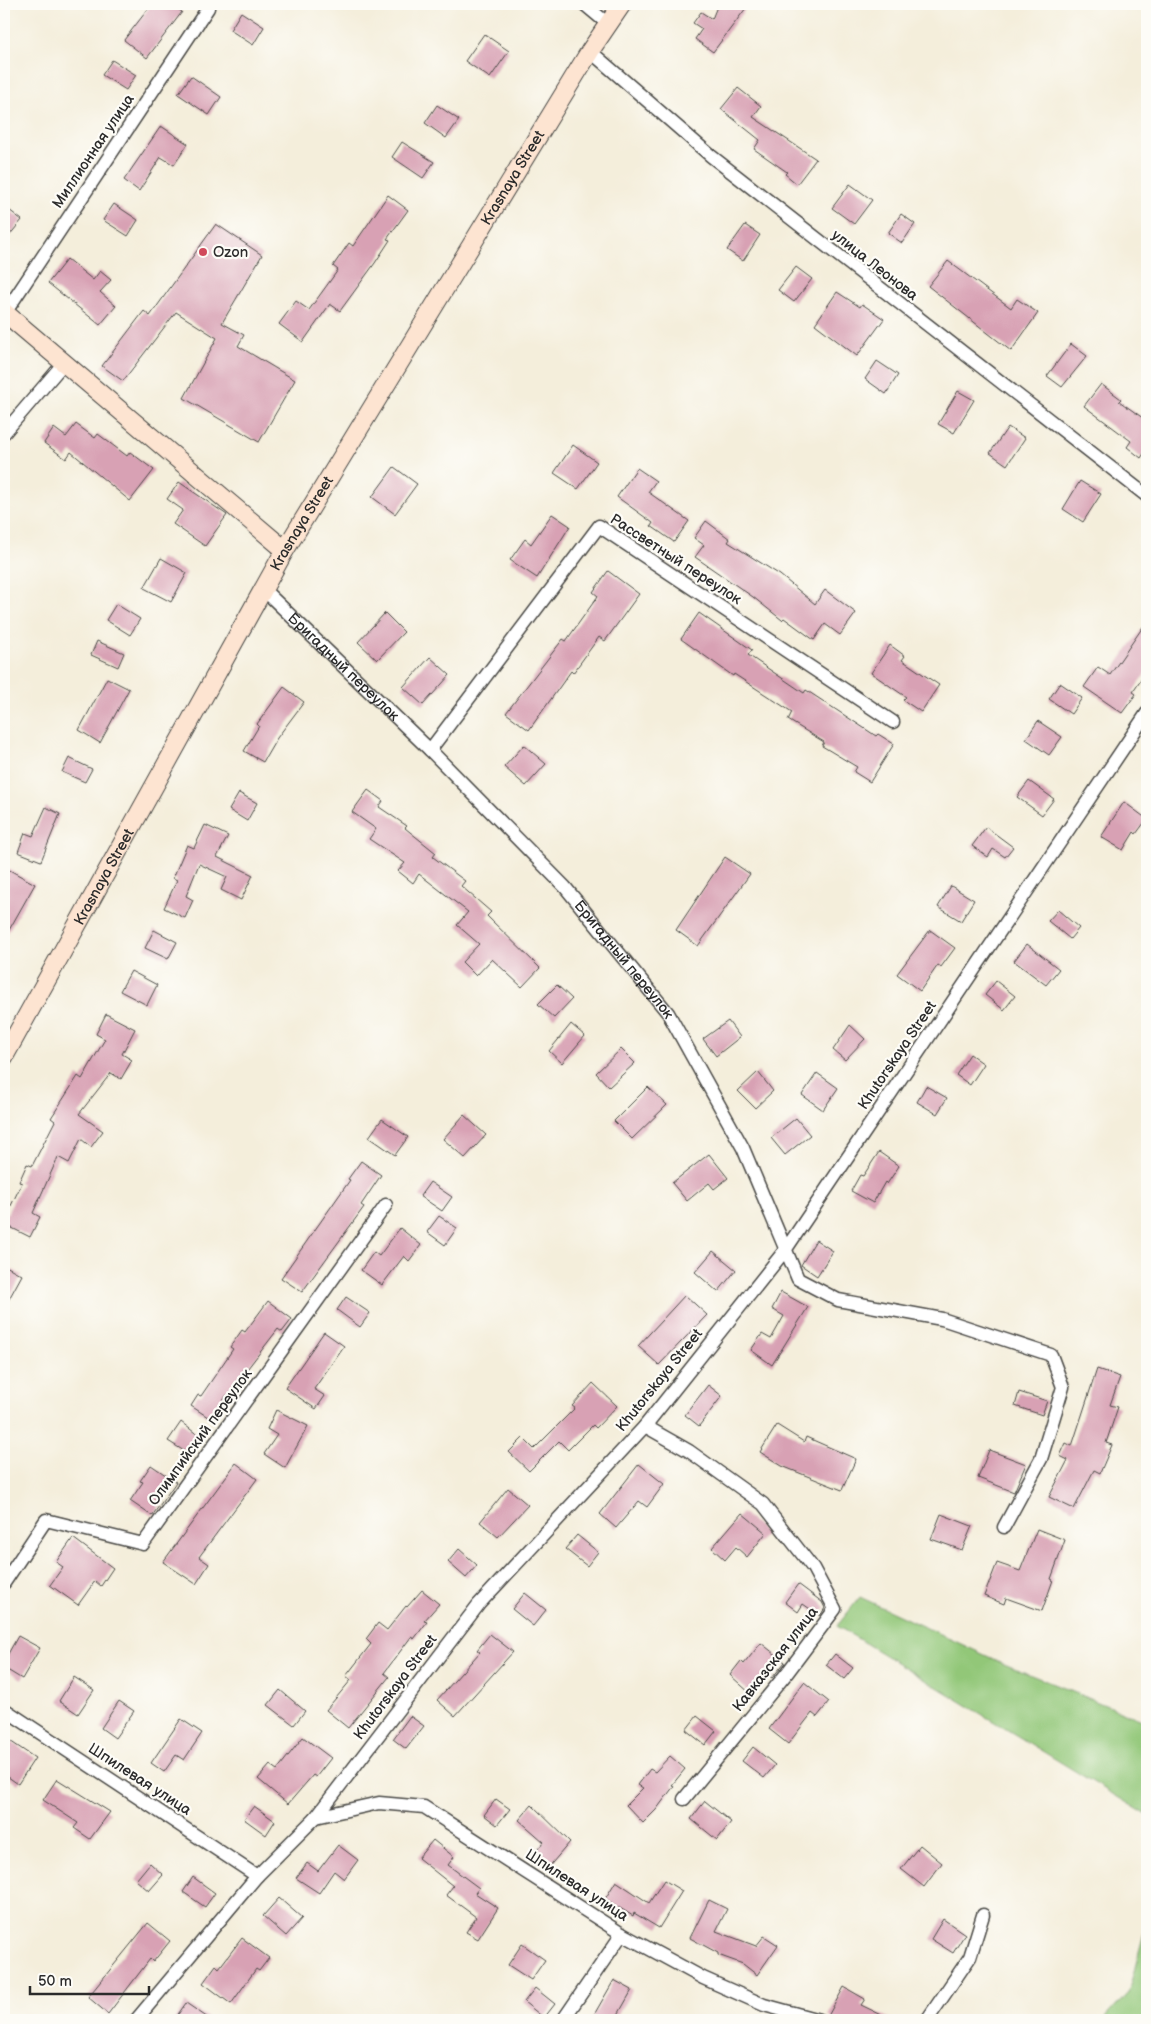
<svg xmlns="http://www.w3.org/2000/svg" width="1151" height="2024" font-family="'Balsamiq Sans',sans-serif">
	<rect width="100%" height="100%" fill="#fdfcf7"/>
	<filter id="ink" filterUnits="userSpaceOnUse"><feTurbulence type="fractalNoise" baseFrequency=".02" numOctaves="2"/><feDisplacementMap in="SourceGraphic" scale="10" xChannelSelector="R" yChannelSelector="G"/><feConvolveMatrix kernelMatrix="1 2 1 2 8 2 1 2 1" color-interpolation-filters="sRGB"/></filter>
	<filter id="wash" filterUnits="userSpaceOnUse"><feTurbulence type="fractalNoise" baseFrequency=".0096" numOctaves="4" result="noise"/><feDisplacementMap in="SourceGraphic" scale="20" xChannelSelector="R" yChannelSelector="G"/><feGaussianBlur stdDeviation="1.12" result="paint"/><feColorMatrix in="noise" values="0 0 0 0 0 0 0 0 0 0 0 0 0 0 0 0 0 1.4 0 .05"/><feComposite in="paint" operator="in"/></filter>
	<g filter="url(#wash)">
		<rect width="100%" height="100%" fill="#f4eedb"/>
		<g fill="#92c778" stroke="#5e7952">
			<polygon points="860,1597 1004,1664 1147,1722 1147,1815 837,1626"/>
			<polygon points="1147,1923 1147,2020 1104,2020 1128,1993"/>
		</g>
		<g id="blocks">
			<g fill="#d8a1b4">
				<polygon points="152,4 171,4 182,12 147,58 124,40"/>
				<polygon points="718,4 749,4 713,52 695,39 702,29 693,23 701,12 712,19"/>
				<polygon points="241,12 264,27 253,45 230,30"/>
				<polygon points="484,34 509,51 490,78 465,61"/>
				<polygon points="112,60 136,75 126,90 102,75"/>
				<polygon points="191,76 221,97 209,115 178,94"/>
				<polygon points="738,88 761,106 753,117 816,159 797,184 785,174 787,172 754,149 760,140 721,109"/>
				<polygon points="437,105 459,120 446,138 425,123"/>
				<polygon points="161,126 188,144 174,165 161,157 139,191 124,180"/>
				<polygon points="402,142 434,162 423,178 392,157"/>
				<polygon points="850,184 872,200 854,224 832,208"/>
				<polygon points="388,195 408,210 387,239 390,240 375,263 340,311 330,304 303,342 279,324 296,301 309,310 338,270 333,266 349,243 353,246"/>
				<polygon points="114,204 138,220 128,236 103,220"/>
				<polygon points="4,206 22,220 4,242"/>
				<polygon points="901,214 915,224 902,243 888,233"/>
				<polygon points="216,224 262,255 222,323 244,335 238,346 295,380 259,442 184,398 217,338 176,312 123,381 102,366 144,311 150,316"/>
				<polygon points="745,225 760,235 743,261 727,250"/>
				<polygon points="67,259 93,280 100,271 111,280 100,292 116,306 100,325 48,283"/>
				<polygon points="948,261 1011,308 1017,299 1038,313 1011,351 928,286"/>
				<polygon points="796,267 812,279 794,302 778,290"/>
				<polygon points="837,292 860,307 862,304 884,319 857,356 815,324"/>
				<polygon points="1071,344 1087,356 1062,387 1047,376"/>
				<polygon points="877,361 898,375 886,394 865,379"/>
				<polygon points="1101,384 1121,399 1119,401 1147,421 1147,449 1141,458 1127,447 1131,441 1084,406"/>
				<polygon points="958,391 974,400 954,433 938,424"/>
				<polygon points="76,424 95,438 98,434 127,456 130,452 154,470 130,501 71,452 66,459 44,443 54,428 66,437"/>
				<polygon points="1008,427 1025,438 1007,465 990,453"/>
				<polygon points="573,445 597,462 578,489 554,473"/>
				<polygon points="394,467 417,484 395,514 372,497"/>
				<polygon points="637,468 656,481 648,492 689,521 674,542 651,526 653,523 617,497"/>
				<polygon points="1080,481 1101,494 1083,522 1063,509"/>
				<polygon points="179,482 227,515 205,546 173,524 183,510 167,499"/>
				<polygon points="552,514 570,526 537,578 510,560 525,539 531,544"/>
				<polygon points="706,521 730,539 728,542 780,575 815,604 825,590 856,613 840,635 825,624 814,640 784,618 782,620 753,597 695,557 704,545 694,538"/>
				<polygon points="161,558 187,573 171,602 144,588"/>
				<polygon points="608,571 639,594 605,641 599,637 573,673 571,671 529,730 506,713 563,639 566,641 598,596 593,592"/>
				<polygon points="116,604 140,619 130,635 106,620"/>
				<polygon points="385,613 404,632 377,660 358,642"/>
				<polygon points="699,613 752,650 748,655 804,693 806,690 876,736 878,734 894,744 870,782 854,772 857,767 822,746 824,742 788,720 792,712 734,674 733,676 681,639"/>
				<polygon points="1147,621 1147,671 1133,692 1136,694 1122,713 1084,687 1098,667 1110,675"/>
				<polygon points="97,641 124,653 118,667 91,655"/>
				<polygon points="890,645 905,656 902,660 939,685 921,712 903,700 906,697 871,673"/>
				<polygon points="430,657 450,675 423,705 403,687"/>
				<polygon points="107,678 129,689 100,743 79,730"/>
				<polygon points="1060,683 1082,698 1071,714 1049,699"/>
				<polygon points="284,687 304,702 277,738 263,762 244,751 259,726 257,724"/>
				<polygon points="1038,721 1062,737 1049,755 1026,739"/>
				<polygon points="524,745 546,764 526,786 504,767"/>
				<polygon points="69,758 92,769 85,782 62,772"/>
				<polygon points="1029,781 1054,799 1042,815 1017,797"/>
				<polygon points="368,790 383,801 379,807 407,826 405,828 436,853 433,857 465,881 461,886 491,912 487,916 540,968 522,987 492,959 476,976 462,962 479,944 457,925 468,912 419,874 413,883 398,871 405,863 369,839 376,829 352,812"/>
				<polygon points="239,793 257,803 247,821 229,810"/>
				<polygon points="1124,802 1147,819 1136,834 1134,832 1123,850 1101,837"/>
				<polygon points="46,807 60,814 41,861 18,852 25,833 33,836"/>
				<polygon points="205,825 228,836 217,857 253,875 241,900 221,890 227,877 199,864 186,896 193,900 185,918 164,908 177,880 173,878 187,845 194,848"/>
				<polygon points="986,827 1013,847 1005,857 993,849 988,857 972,846"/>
				<polygon points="725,857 750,874 698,946 676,930"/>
				<polygon points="4,867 35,884 4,939"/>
				<polygon points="951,886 974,900 961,921 938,907"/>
				<polygon points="1058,910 1079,928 1070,939 1048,921"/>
				<polygon points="154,930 177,942 168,959 145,948"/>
				<polygon points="930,930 955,948 941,967 938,965 920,991 897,974"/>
				<polygon points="1027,944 1059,969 1046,985 1014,961"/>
				<polygon points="131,971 157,985 147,1005 120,991"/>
				<polygon points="996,981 1015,996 1004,1010 985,995"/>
				<polygon points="557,985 572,999 554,1018 538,1004"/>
				<polygon points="106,1014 135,1029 122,1054 132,1060 121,1079 111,1073 79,1114 103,1131 91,1147 81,1139 69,1163 58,1157 33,1213 40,1217 30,1237 4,1224 4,1220 22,1183 19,1182 27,1164 32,1166 55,1121 51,1118 78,1076 82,1079 105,1039 96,1034"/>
				<polygon points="728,1021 740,1037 716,1056 703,1039"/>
				<polygon points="571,1024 585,1036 562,1063 549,1051"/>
				<polygon points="850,1025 865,1039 845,1060 833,1050"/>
				<polygon points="621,1049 635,1063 609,1087 596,1073"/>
				<polygon points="970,1054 984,1064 970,1085 956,1075"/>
				<polygon points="758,1072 773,1091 755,1108 738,1091"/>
				<polygon points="817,1073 838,1088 823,1110 802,1095"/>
				<polygon points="926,1086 947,1098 937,1114 917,1102"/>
				<polygon points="648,1087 667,1105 632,1139 614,1121"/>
				<polygon points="464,1115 486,1135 465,1158 443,1139"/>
				<polygon points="796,1118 810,1135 785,1155 771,1138"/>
				<polygon points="382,1119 408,1137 395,1155 369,1137"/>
				<polygon points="879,1152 899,1166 887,1184 885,1182 873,1203 851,1191 860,1175 863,1176"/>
				<polygon points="709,1154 728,1178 714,1189 709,1183 687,1201 672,1183"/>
				<polygon points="361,1161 381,1175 361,1205 364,1207 302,1292 281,1278 350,1180 348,1179"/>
				<polygon points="430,1182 452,1197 442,1211 420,1196"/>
				<polygon points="439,1216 457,1228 445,1245 427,1232"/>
				<polygon points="400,1228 421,1245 409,1261 404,1256 382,1285 361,1270 374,1252 379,1256"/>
				<polygon points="816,1240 833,1251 817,1276 801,1265"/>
				<polygon points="713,1251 736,1270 718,1292 695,1272"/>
				<polygon points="4,1265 22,1275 4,1308"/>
				<polygon points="781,1292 808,1307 772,1365 751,1350 762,1334 771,1339 784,1316 772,1309"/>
				<polygon points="685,1295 707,1315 659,1365 638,1346"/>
				<polygon points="346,1297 370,1313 360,1327 337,1310"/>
				<polygon points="268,1301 292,1319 282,1332 278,1329 241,1377 245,1379 232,1398 227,1395 211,1419 191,1406 198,1395 201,1396 233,1349 230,1347 242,1330 245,1332"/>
				<polygon points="324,1332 344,1346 314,1389 325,1396 316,1409 285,1388"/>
				<polygon points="1097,1369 1120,1377 1110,1405 1118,1407 1106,1443 1112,1445 1100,1473 1094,1470 1074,1509 1049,1497 1068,1460 1060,1456 1066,1443 1072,1446"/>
				<polygon points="593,1383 617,1406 596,1428 593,1425 568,1450 559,1441 529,1471 509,1452 523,1438 534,1449 575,1408 572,1406"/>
				<polygon points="708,1385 722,1396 699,1426 685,1415"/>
				<polygon points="1019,1392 1047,1401 1042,1415 1015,1406"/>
				<polygon points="276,1410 308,1426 285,1468 264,1454 277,1435 267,1429"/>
				<polygon points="181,1422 199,1436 189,1454 168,1441"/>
				<polygon points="777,1425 804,1442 806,1437 856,1459 842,1490 782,1466 760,1452"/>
				<polygon points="989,1450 1026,1464 1014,1492 978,1478"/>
				<polygon points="236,1463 257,1479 199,1557 209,1564 196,1584 163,1562"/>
				<polygon points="639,1464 664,1484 647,1507 639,1501 616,1528 600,1514"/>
				<polygon points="151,1465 176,1482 152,1516 130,1501 143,1482 140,1481"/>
				<polygon points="508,1488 528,1505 498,1537 480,1522"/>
				<polygon points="742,1513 766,1533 747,1557 736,1547 725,1560 712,1548"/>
				<polygon points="941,1514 972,1526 962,1550 931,1539"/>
				<polygon points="1037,1529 1065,1540 1051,1579 1053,1580 1042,1611 1006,1598 1004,1604 984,1596 997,1563 1020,1571"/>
				<polygon points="577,1535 598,1552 587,1566 565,1549"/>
				<polygon points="73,1538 113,1568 101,1586 95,1581 78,1605 50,1585 63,1567 56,1562"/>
				<polygon points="459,1549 477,1565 466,1578 448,1562"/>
				<polygon points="798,1584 822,1602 825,1608 820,1616 803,1604 798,1612 785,1602"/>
				<polygon points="422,1590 439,1604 424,1621 427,1622 414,1639 411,1637 384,1673 389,1677 348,1728 326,1710 351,1680 346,1676 371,1644 366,1639 378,1623 387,1630 406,1606 407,1607"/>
				<polygon points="525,1593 546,1610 533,1626 512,1609"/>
				<polygon points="490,1634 513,1652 455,1716 437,1700 480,1652 477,1650"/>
				<polygon points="18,1636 40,1648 22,1679 4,1668 4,1661"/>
				<polygon points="761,1643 785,1662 772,1678 768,1675 751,1694 730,1675 741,1661 744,1664"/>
				<polygon points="835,1654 853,1668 844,1679 826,1665"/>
				<polygon points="74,1677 94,1690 78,1714 59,1701"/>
				<polygon points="804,1682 829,1702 817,1717 812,1713 788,1744 769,1729"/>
				<polygon points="280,1690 305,1711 294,1725 268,1705"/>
				<polygon points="119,1701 134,1711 115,1738 101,1728"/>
				<polygon points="410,1716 424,1726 406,1749 393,1739"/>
				<polygon points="697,1716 716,1731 705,1745 686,1730"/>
				<polygon points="181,1719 202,1733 184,1760 176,1755 164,1772 151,1763"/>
				<polygon points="4,1737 35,1758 18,1784 4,1774"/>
				<polygon points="303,1737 331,1758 316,1777 313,1775 288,1804 258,1779 270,1765 277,1770"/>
				<polygon points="753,1747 775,1765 764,1778 742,1761"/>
				<polygon points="670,1756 685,1769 672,1785 674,1786 656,1810 643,1823 626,1805 643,1788 638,1785 650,1769 655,1772"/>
				<polygon points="57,1779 110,1812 90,1839 74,1828 78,1823 43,1800"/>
				<polygon points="496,1799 510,1809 497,1825 484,1815"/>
				<polygon points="705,1801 731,1822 717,1840 691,1819"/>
				<polygon points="532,1805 570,1842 547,1869 532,1856 544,1842 519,1820"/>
				<polygon points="254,1806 275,1821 266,1835 244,1819"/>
				<polygon points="433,1840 454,1857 448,1865 479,1888 475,1893 498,1908 478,1939 466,1932 476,1917 446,1895 453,1886 418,1858"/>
				<polygon points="338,1845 358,1860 344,1879 334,1871 319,1893 296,1878 307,1863 318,1871"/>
				<polygon points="920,1845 942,1863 924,1887 901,1869"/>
				<polygon points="150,1863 163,1875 149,1891 136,1880"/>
				<polygon points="193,1877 215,1893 205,1907 183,1892"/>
				<polygon points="664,1880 682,1891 659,1928 634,1913 633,1916 605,1899 616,1881 649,1903"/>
				<polygon points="279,1898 302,1918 286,1936 263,1916"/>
				<polygon points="709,1900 727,1909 716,1931 756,1946 764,1936 778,1945 757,1975 743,1964 718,1955 718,1953 690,1938"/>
				<polygon points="943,1919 965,1934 953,1953 931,1939"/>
				<polygon points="148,1923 170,1941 153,1962 150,1959 108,2014 88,1997"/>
				<polygon points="242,1938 269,1958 259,1971 256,1969 231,2004 203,1983 216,1965 219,1968"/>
				<polygon points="522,1944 545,1960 531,1980 508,1965"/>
				<polygon points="614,1980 632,1990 615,2020 591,2020"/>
				<polygon points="844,1987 865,1999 861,2005 892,2020 835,2020 828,2016"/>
				<polygon points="535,1988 555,2004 544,2018 524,2002"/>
				<polygon points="186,2003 211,2020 174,2020"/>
			</g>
		</g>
	</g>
	<g filter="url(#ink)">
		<use href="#blocks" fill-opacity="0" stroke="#494845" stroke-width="1"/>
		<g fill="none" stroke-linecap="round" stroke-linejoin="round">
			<defs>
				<g id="street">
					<polyline points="584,4 608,24"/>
					<polyline points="590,51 711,156 1147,496"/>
					<polyline points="5,313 208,8"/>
					<polyline points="4,433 63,364"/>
					<path id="s1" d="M263 589 430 750 565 887 668 1013 743 1148 798 1279 838 1300 942 1319 1051 1355 1063 1387 1041 1459 1004 1527"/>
					<polyline points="430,750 599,526 893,722"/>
					<polyline points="645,1426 689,1451 763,1504 813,1568 835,1609 787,1673 684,1799"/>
					<polyline points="4,1583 46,1520 143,1544 386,1205"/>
					<polyline points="4,1709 257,1876"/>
					<polyline points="316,1817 379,1803 424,1807 622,1934 703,1978 764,2005 819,2020"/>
					<polyline points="136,2020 257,1876 316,1817 479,1604 645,1426 786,1249 1147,713"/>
					<polyline points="563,2020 622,1934"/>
					<polyline points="927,2020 970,1957 983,1915"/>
				</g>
				<g id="secondary">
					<polyline points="4,312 285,550"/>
					<path id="s2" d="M4 1057 285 550 590 51 622 4"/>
				</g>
			</defs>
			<use href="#street" stroke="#494845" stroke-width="15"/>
			<use href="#secondary" stroke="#494845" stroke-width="20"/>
			<use href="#street" stroke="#fff" stroke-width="12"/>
			<use href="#secondary" stroke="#fde4d1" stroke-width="18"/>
		</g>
	</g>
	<circle fill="#d1495b" stroke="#fdfcf7" stroke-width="2" cx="203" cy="252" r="5"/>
	<g text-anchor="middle" stroke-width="4.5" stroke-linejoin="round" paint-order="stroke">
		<g font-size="15" fill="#2b2b2b" stroke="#fdfcf7">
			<text transform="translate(93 151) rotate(-56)" y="5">Миллионная улица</text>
			<text dy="5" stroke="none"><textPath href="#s2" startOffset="1016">Krasnaya Street</textPath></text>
			<text transform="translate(875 265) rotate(38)" y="5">улица Леонова</text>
			<text dy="5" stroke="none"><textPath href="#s2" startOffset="611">Krasnaya Street</textPath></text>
			<text transform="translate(676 559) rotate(33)" y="5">Рассветный переулок</text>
			<text dy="5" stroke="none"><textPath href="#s1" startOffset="112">Бригадный переулок</textPath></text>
			<text dy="5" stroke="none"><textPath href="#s2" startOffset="206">Krasnaya Street</textPath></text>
			<text dy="5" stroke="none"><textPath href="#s1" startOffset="518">Бригадный переулок</textPath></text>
			<text transform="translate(897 1055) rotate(-56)" y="5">Khutorskaya Street</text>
			<text transform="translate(659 1380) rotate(-51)" y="5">Khutorskaya Street</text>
			<text transform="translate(200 1437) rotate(-54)" y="5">Олимпийский переулок</text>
			<text transform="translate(775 1659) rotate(-52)" y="5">Кавказская улица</text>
			<text transform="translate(395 1687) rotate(-53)" y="5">Khutorskaya Street</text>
			<text transform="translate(140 1779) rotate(33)" y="5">Шпилевая улица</text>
			<text transform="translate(577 1885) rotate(33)" y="5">Шпилевая улица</text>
		</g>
		<g font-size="15" fill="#2b2b2b" stroke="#fdfcf7" text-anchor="start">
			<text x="213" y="257">Ozon</text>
		</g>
	</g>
	<rect width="1151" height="2024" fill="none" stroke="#fdfcf7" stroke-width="20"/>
	<path d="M30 1986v8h119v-8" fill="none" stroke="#2b2b2b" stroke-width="2.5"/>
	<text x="38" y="1986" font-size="15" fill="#2b2b2b" stroke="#fdfcf7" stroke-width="4" paint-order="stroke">50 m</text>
</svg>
